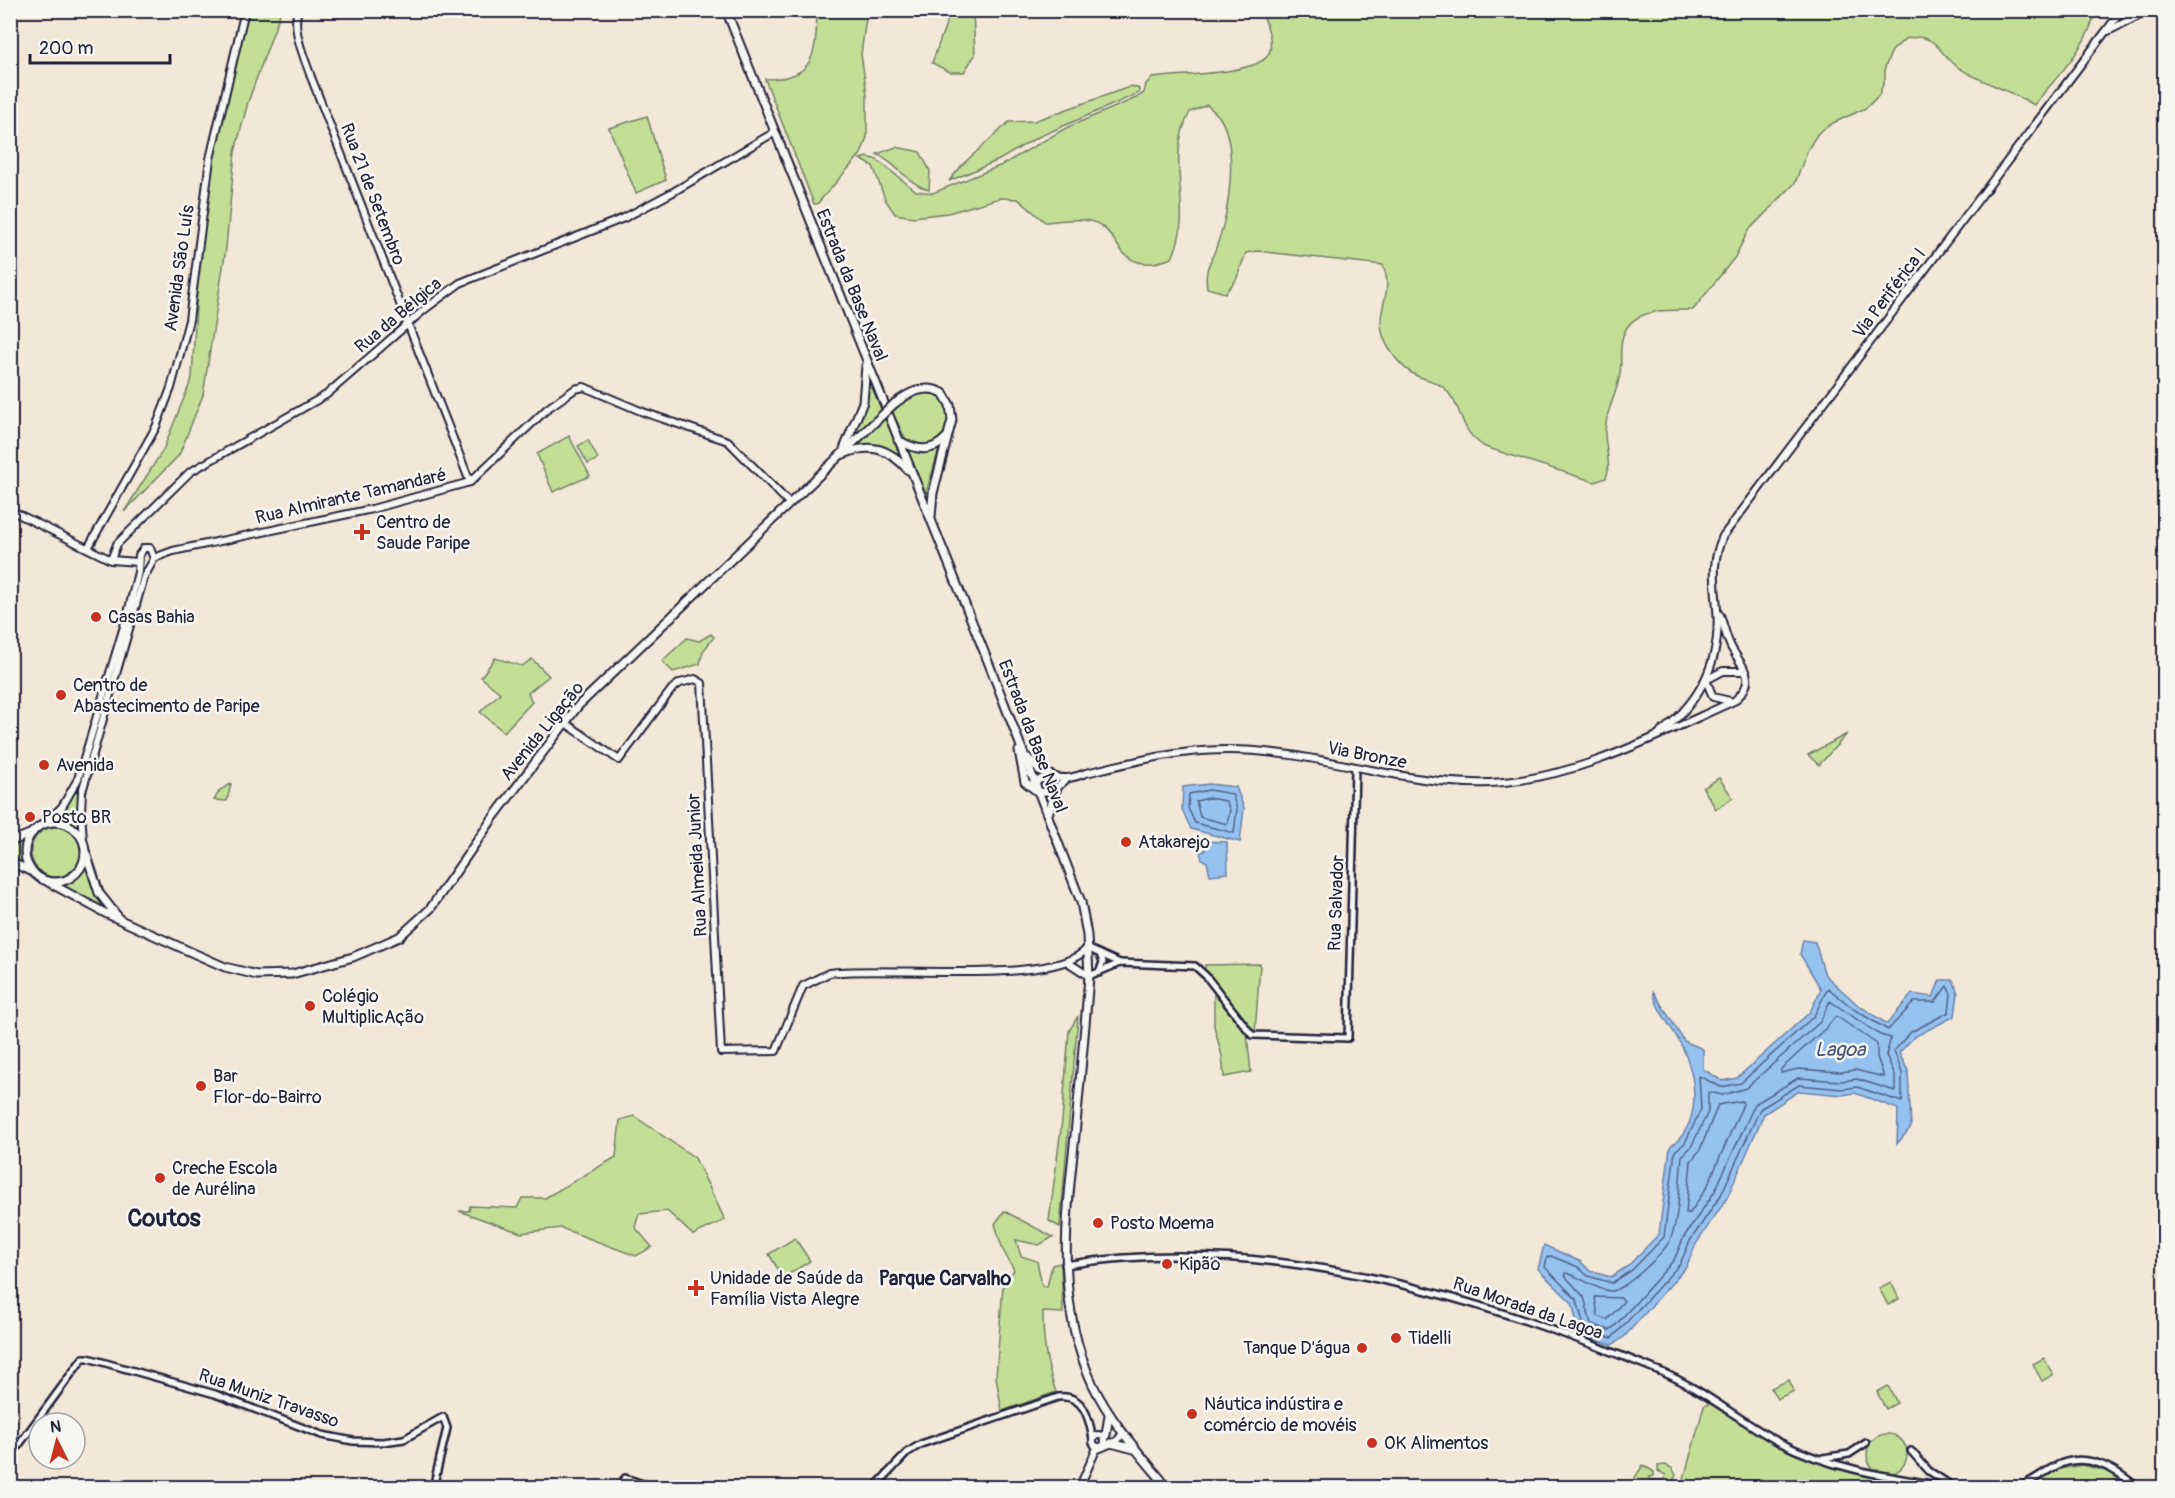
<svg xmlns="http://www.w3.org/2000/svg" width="2175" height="1498" font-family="Pangolin,sans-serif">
	<rect width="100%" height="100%" fill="#f3e8d8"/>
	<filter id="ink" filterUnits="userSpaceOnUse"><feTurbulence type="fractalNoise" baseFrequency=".0167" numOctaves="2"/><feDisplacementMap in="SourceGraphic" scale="12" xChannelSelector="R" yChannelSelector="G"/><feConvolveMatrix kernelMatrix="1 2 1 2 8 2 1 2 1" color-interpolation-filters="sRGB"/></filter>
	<g filter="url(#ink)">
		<g fill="#c3df96" stroke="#728068" stroke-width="1.5">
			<path d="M817 10 867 11 861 54 867 95V137L861 154 817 204H814L765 79C816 79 816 54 817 10Z"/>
			<polygon points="951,10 973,11 975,55 964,72 950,72 932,63"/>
			<polygon points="246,11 281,11 248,102 235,152 226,248 203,395 179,455 124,512 163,450 192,378 201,216 210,161"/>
			<path d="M1261 11H2095C2089 46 2056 77 2034 105 2010 90 1971 79 1951 62 1942 54 1937 41 1924 38 1919 36 1910 38 1905 39L1892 51 1885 67V79L1879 95 1866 108 1833 123 1818 133 1808 149 1795 183 1748 231 1735 257 1693 310C1663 310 1623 308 1621 347 1620 357 1622 368 1619 379 1615 398 1605 413 1605 433 1605 448 1612 464 1606 478L1595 482 1485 447C1458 430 1465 412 1447 391 1439 381 1425 380 1415 375 1400 367 1386 348 1382 332 1377 305 1394 294 1383 265L1257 251 1246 253 1236 280 1225 293 1207 288C1204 266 1211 264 1217 245 1229 213 1239 148 1220 118 1217 113 1211 109 1207 105L1190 112C1163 162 1196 208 1172 258 1154 265 1134 267 1121 250 1114 241 1110 231 1100 225 1087 216 1060 221 1045 222L1018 199 1000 198 948 213 913 217 895 214 885 199 873 166 860 159 868 157 877 160 916 191 933 193 1002 165 1066 128 1136 98 1144 93 1146 84 1152 78C1176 74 1256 75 1268 55 1275 44 1266 22 1261 11Z"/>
			<polygon points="1132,86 1139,89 1139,93 1036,138 999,160 949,181 962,165 1009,122 1034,121"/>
			<polygon points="647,116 666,180 636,193 609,128"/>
			<path d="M896 147 920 152 930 171 929 190C908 184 897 164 877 154Z"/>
			<polygon points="870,383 882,411 853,437"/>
			<path d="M932 392C960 408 950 445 917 446L905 438 892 411 912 397Z"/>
			<polygon points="885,418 902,460 880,446 855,447"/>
			<polygon points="569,436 590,476 553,492 537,454"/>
			<polygon points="588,440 598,459 588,464 578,446"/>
			<polygon points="939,449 925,496 907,450 926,453"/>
			<polygon points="711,634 714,637 703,651 700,664 673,672 662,661 687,638 699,641"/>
			<polygon points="495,658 522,666 532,659 549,676 528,693 532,702 504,732 480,712 500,693 481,677"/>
			<polygon points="1847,734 1819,765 1808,755"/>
			<polygon points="1719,778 1733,798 1716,809 1703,788"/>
			<polygon points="231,784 227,801 214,800 220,790"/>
			<polygon points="78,789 78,828 65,821 54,819"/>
			<circle cx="56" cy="852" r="25"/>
			<polygon points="23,840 20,852 23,864 11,859 10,845"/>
			<polygon points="86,864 93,888 111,914 90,903 91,901 78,893 76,894 58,884 75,878"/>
			<polygon points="1260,964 1255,1033 1205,970 1205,965"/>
			<polygon points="1214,994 1247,1035 1251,1072 1224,1077 1222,1056 1214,1026"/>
			<polygon points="1078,1016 1060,1227 1049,1221 1062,1121 1069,1031"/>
			<polygon points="634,1116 695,1158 725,1220 693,1235 667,1211 639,1214 635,1227 652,1247 636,1256 561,1228 521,1233 459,1211 469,1211 470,1206 517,1208 522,1198 545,1198 616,1157 620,1120"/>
			<path d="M1004 1211 1053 1237 1039 1245 1016 1240 1021 1256 1037 1261 1042 1286 1047 1287 1052 1265 1061 1263 1063 1313 1043 1312C1043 1341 1046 1364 1056 1392L1002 1411 996 1377 1003 1285 1014 1270 1003 1250 995 1224Z"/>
			<polygon points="795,1238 810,1261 783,1278 769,1254"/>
			<polygon points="1891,1282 1899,1299 1888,1305 1879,1288"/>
			<polygon points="2044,1358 2053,1375 2042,1381 2033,1364"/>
			<polygon points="1789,1380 1794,1391 1777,1399 1771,1388"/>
			<polygon points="1888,1386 1897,1403 1886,1409 1877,1392"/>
			<polygon points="1710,1403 1787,1450 1911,1485 1911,1487 1684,1488 1683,1482 1704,1406"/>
			<circle cx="1887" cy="1454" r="20"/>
			<polygon points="1643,1465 1654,1472 1654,1476 1649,1477 1650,1480 1664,1480 1666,1475 1658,1471 1658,1466 1665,1465 1672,1468 1676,1475 1670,1487 1629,1487"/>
			<polygon points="2083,1465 2109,1472 2130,1487 2027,1488 2053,1470"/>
		</g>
		<g fill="#96c2f0" stroke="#6882a8" stroke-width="1.5">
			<polygon points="1209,784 1236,787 1244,808 1240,842 1191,829 1182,809 1183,787"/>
			<polygon points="1204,841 1227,842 1228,873 1210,875 1207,862 1202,859 1200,852 1205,851"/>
			<path d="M1803 940 1815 942 1825 975 1858 1005 1887 1024 1912 994 1933 997 1940 980H1953L1958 993 1955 1016 1914 1037 1899 1053 1908 1071 1911 1127 1897 1144 1898 1109 1855 1093 1842 1095 1799 1091 1764 1114 1727 1198 1696 1244 1686 1267 1624 1337 1612 1345 1580 1335 1572 1303 1538 1269 1544 1245 1581 1262 1590 1271 1611 1277 1628 1266 1659 1234 1670 1147C1701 1125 1698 1081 1683 1049 1674 1028 1657 1013 1653 991L1684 1041 1703 1049V1069L1722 1081 1737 1078 1810 1012 1821 989 1800 954Z"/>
		</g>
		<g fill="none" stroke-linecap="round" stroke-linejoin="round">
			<g stroke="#506283" stroke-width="1.5">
				<polygon points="1209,790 1232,794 1237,809 1234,833 1195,823 1188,808 1189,794"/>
				<polygon points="1209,798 1226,801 1230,810 1227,824 1200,817 1196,801"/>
				<polygon points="1947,986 1951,994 1949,1012 1911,1032 1894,1051 1902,1073 1902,1102 1857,1087 1841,1089 1799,1085 1760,1109 1721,1195 1690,1241 1680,1264 1612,1338 1585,1330 1577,1300 1545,1267 1547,1257 1551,1256 1578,1267 1588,1276 1612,1283 1632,1270 1664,1237 1675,1151 1685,1143 1701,1109 1699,1076 1721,1087 1741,1083 1814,1016 1828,988 1855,1010 1888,1030 1914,1002 1935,1002"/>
				<path d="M1830 1001 1880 1035 1891 1038 1886 1055 1895 1075V1091L1857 1079 1841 1081 1798 1078 1755 1104 1715 1191 1684 1237 1674 1260 1614 1327 1609 1330 1591 1324 1584 1297 1565 1276V1273C1572 1271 1594 1290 1610 1291 1623 1292 1667 1251 1671 1238 1680 1213 1679 1182 1682 1156L1691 1147 1708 1112V1092L1723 1095 1746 1088 1820 1022Z"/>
				<polygon points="1836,1016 1877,1044 1877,1057 1884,1077 1855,1070 1841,1072 1798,1069 1781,1073 1781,1069 1826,1028"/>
				<polygon points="1742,1101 1743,1104 1707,1187 1690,1213 1686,1213 1691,1161 1700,1150 1718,1105"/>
				<polygon points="1595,1297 1621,1298 1624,1301 1607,1320 1598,1316"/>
			</g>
			<defs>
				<g id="tertiary">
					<polyline points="1087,948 1120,963"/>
					<polyline points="1099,973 1103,962 1100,954"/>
					<polyline points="1089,976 1120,963 1195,966 1206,976 1252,1035 1348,1038 1355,769"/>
					<path d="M1065 1265C1268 1232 1475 1295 1662 1372 1704 1390 1738 1420 1779 1442 1833 1470 1896 1478 1955 1488"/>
					<polyline points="1911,1451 1929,1471 1952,1486"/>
					<polyline points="10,1457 83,1358 88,1358 215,1394 322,1435 353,1441 383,1442 404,1439 443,1417 447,1428 433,1488"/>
					<polyline points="1823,1458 1849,1454 1866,1443"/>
					<polyline points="617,1488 625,1478 655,1488"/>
					<path d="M874 1488 908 1452 921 1444 1058 1397C1084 1394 1089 1418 1093 1439"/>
					<path d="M2017 1488C2030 1483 2041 1474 2054 1467 2085 1450 2115 1468 2138 1488"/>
				</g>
				<g id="secondary">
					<path d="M298 10C291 29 305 59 311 77L470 482"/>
					<polyline points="2108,31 2150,10"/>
					<polyline points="10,510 111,560 138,562"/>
					<polyline points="88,548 156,427 171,388 189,320 210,159 245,10"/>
					<polyline points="154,558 173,551 372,509 470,482 548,408 575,389 584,387 643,412 728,441 789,503"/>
					<polyline points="111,560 117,544 190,472 326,395 425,309 460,283 624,218 673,192 775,132"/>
					<polyline points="1730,701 1713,697 1706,680 1723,671 1746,671"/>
					<path d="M564 722 619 760 672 689 680 683 695 679 702 683 721 1052 776 1051 803 986 829 973C881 965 1059 987 1087 948"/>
					<path d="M1656 736C1699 704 1722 663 1717 609 1715 581 1711 562 1723 536L2122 10"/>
					<path d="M1035 783C1046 773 1055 779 1069 778 1074 777 1081 775 1086 773 1132 762 1178 750 1225 750 1315 749 1400 786 1490 783 1577 779 1656 736 1734 701 1759 680 1743 669 1731 647 1726 637 1724 626 1720 615"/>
					<polyline points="1038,792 1053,791 1068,778"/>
					<polyline points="43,825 62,807 78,779 128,613 138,572 139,555 144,548 150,548 154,559 144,577 82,792 81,810 83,841"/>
					<polyline points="1069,963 1089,976"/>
					<circle cx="1099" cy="1441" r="6"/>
					<polyline points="1079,1488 1096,1450 1117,1441 1123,1433"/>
				</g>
				<g id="primary">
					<path d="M726 10 989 664 1081 902 1087 935 1089 976C1085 1029 1080 1082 1075 1135 1066 1220 1055 1304 1093 1385 1112 1424 1141 1455 1168 1488"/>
					<path d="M894 404C908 393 925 383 943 393L950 405 952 420 933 493 931 517"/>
					<path d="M898 440C916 450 931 454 946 438"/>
					<polyline points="844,449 863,402 866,366"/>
					<path d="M844 454C871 442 890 449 908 470"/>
					<polyline points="1019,751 1025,782 1038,792"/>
					<polyline points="1028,758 1039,770 1053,776"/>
					<polyline points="1048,814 1057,788"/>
					<circle cx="55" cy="852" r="30"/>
					<polyline points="10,842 32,833"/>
					<polyline points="86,853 99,893 118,917"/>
					<polyline points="10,862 33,872"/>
					<polyline points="48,882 105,913 193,953 225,967 257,975 292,974 353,957 399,937 430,909 493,818 578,706 876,421"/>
					<polyline points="1106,1435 1109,1415"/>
					<polyline points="1111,1443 1134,1449"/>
				</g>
			</defs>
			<use href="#tertiary" stroke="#22223b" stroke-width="10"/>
			<use href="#secondary" stroke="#22223b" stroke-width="10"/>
			<use href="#primary" stroke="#22223b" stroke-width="11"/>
			<use href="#tertiary" stroke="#f6f6f2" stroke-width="5"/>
			<use href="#secondary" stroke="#f6f6f2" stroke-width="6"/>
			<use href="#primary" stroke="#f6f6f2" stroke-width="7"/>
			<defs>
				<polyline id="primary-bridge" points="876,421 894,404"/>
			</defs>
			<use href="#primary-bridge" stroke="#22223b" stroke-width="11" stroke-linecap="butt"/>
			<use href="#primary-bridge" stroke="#f6f6f2" stroke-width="7"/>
		</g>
	</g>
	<g fill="#c8321e" stroke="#f6f6f2" stroke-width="2">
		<path d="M359 523h6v6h6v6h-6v6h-6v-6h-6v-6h6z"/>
		<circle cx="96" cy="617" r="6"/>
		<circle cx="61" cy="695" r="6"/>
		<circle cx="44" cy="765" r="6"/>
		<circle cx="30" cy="817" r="6"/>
		<circle cx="1126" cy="842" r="6"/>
		<circle cx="310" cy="1006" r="6"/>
		<circle cx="201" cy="1086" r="6"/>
		<circle cx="160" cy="1178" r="6"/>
		<circle cx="1098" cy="1223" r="6"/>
		<circle cx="1167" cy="1264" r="6"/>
		<path d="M693 1279h6v6h6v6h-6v6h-6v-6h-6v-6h6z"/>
		<circle cx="1396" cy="1338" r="6"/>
		<circle cx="1362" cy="1348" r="6"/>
		<circle cx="1192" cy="1414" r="6"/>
		<circle cx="1372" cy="1443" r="6"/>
	</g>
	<g text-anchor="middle" stroke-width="5" stroke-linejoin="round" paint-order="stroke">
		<g font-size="18" fill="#22223b" stroke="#f6f6f2">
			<text transform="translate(373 194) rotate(69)" y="6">Rua 21 de Setembro</text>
			<text transform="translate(179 268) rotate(-82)" y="6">Avenida São Luís</text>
			<text transform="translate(852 285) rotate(68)" y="6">Estrada da Base Naval</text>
			<text transform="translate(1889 293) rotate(-53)" y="6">Via Periférica I</text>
			<text transform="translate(398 315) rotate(-40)" y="6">Rua da Bélgica</text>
			<text transform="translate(351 496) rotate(-13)" y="6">Rua Almirante Tamandaré</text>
			<text transform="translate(542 731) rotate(-51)" y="6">Avenida Ligação</text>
			<text transform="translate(1033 736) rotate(69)" y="6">Estrada da Base Naval</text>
			<text transform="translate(1367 755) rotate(11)" y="6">Via Bronze</text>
			<text transform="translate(697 865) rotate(-93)" y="6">Rua Almeida Junior</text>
			<text transform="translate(1336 903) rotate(-88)" y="6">Rua Salvador</text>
			<text transform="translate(1528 1308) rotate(19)" y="6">Rua Morada da Lagoa</text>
			<text transform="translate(269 1398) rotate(19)" y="6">Rua Muniz Travasso</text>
		</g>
		<g font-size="18" fill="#22223b" stroke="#f6f6f2" text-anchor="start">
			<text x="376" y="528">Centro de<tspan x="376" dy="21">Saude Paripe</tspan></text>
			<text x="108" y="623">Casas Bahia</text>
			<text x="73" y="691">Centro de<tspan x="73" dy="21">Abastecimento de Paripe</tspan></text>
			<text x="56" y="771">Avenida</text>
			<text x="42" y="823">Posto BR</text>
			<text x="1138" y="848">Atakarejo</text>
			<text x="322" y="1002">Colégio<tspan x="322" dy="21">MultiplicAção</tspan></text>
			<text x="213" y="1082">Bar<tspan x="213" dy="21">Flor-do-Bairro</tspan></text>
			<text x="172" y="1174">Creche Escola<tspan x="172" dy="21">de Aurélina</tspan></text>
			<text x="1110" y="1229">Posto Moema</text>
			<text x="1179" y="1270">Kipão</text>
			<text x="710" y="1284">Unidade de Saúde da<tspan x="710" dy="21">Família Vista Alegre</tspan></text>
			<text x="1408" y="1344">Tidelli</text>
			<text x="1350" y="1354" text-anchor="end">Tanque D'água</text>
			<text x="1204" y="1410">Náutica indústira e<tspan x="1204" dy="21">comércio de movéis</tspan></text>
			<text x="1384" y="1449">OK Alimentos</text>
		</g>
		<g font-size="20" font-style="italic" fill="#455271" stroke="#f6f6f2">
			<text x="1840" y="1056">Lagoa</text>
		</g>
		<g font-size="20" font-weight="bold" fill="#22223b" stroke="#f6f6f2">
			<text x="945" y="1285">Parque Carvalho</text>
		</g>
		<g font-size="24" font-weight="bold" fill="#22223b" stroke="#f6f6f2">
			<text x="164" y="1226">Coutos</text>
		</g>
	</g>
	<rect width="2175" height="1498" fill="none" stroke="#f6f6f2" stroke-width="36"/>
	<rect x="18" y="18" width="2139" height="1462" fill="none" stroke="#22223b" stroke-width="2" filter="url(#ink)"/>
	<g transform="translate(57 1441) rotate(354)"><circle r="28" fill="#f6f6f2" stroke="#a1a1a9" stroke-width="1.5"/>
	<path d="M0-4.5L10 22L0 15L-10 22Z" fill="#c8321e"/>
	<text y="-9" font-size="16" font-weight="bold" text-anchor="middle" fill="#22223b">N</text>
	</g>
	<path d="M30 54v9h140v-9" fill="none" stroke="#22223b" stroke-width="3"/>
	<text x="39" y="54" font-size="18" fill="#22223b" stroke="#f6f6f2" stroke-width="4.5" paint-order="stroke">200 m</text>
</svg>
